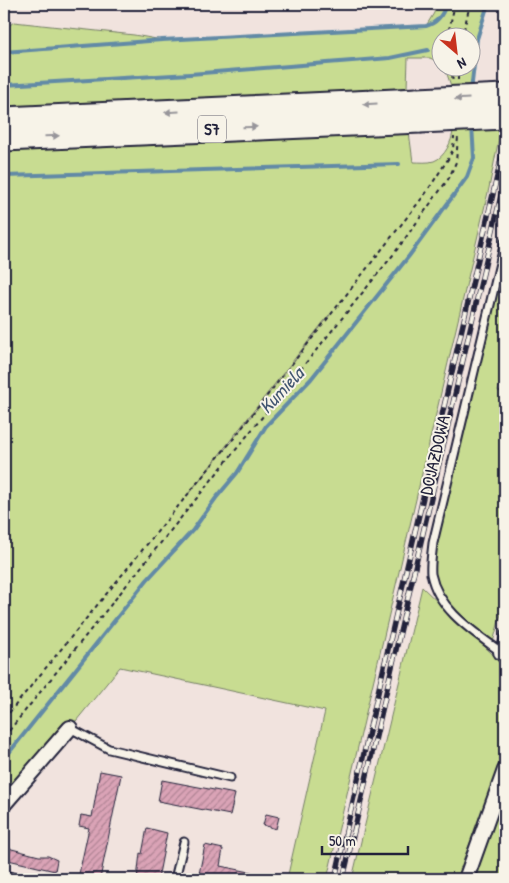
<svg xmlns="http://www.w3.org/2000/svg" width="509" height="883" font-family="'Patrick Hand',sans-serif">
	<defs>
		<pattern id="building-hatch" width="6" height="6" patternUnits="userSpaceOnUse" patternTransform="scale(1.25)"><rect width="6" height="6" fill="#daa3b6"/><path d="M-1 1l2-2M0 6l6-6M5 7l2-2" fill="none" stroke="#b08495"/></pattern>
	</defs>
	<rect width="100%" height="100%" fill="#f1e3de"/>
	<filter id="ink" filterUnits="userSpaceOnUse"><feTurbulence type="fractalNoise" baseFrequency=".02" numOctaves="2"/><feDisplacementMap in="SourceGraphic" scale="10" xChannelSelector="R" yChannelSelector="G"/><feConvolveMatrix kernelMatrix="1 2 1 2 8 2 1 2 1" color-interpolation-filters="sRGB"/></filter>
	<g filter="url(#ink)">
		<g fill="#c8dc91" stroke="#757f66" fill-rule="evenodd">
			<polygon points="436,4 488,4 477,39 471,85 451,86 445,68 472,68 472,38 442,38 441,63 430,58 408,58 407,88 4,107 4,29 14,22 134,35 162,40 426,26 434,13"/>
			<path d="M501 128 489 188 327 879H287L325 711 120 667 76 721H68L4 797V150L409 132 413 162C420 162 428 163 434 161 445 157 452 141 453 131ZM330 315 234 438 189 493 329 315Z"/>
			<path d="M505 253V367L498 391 505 393V600L493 642C465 625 436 600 434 565 433 559 435 552 435 545Z"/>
			<polygon points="422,587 505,666 505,757 464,858 458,879 352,879"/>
			<polygon points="505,784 505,879 469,879"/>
		</g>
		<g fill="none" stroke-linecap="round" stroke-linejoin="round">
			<g stroke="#628aa6" stroke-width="4">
				<path d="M4 52 162 40 426 26C437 23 443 15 446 4"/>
				<polyline points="4,85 190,74 390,58 428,50"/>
				<polyline points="471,91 477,39 488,4"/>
				<polyline points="4,176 399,164"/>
				<polyline points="4,759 147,580 193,530 216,498 237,473 266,426 311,379 409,256 456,192 467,177 474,158 472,125"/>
			</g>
		</g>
		<g fill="url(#building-hatch)" stroke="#22223b">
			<polygon points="100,771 121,775 100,879 79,874 89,828 79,826 81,815 92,817"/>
			<polygon points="162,780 235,794 230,815 158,801"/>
			<polygon points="266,814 279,817 276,829 263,825"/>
			<polygon points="147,828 167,833 158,879 137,879 140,853 142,854"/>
			<polygon points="205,845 223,849 220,866 265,875 264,879 198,879"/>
			<polygon points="4,847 39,856 48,856 57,860 55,871 4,859"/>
		</g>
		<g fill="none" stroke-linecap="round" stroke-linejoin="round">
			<defs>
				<g id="lane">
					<path d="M505 242 433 543C432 553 430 564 431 574 438 610 474 632 501 652L505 634"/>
					<polyline points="70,728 109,749 230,778"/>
					<polyline points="4,875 22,879"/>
					<polyline points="175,879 184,842"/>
				</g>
				<g id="street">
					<polyline points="501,652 505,656"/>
					<polyline points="4,804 70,728"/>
					<polyline points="466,879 505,770"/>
				</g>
				<g id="highway">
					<polyline points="4,120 418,101"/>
					<polyline points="4,138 420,120"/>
				</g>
			</defs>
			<use href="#lane" stroke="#22223b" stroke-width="11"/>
			<use href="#street" stroke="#22223b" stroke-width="18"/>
			<use href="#highway" stroke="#22223b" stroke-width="29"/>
			<g stroke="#22223b" stroke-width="2" stroke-dasharray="4 4" stroke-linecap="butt">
				<polyline points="447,38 455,4"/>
				<polyline points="462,38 470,4"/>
				<polyline points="451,68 453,82"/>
				<polyline points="458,68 458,80"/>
				<polyline points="4,719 234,438 426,193 450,156 453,149 454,137"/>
				<polyline points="4,737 393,255 449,178 456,162 458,137"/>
			</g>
			<use href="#lane" stroke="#f7f3e8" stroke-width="7"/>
			<use href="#street" stroke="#f7f3e8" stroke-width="14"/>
			<use href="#highway" stroke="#f7f3e8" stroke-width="25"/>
			<defs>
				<g id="rail">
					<polyline points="335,879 505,142"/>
					<polyline points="343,879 505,178"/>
				</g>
			</defs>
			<use href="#rail" stroke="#22223b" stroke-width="5.5"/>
			<use href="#rail" stroke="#f7f3e8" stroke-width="4" stroke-dasharray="11" stroke-linecap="butt"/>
			<defs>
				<g id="highway-bridge">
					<polyline points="418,101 505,97"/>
					<polyline points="420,120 505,116"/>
				</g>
			</defs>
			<use href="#highway-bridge" stroke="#22223b" stroke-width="29" stroke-linecap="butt"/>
			<use href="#highway-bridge" stroke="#f7f3e8" stroke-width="25"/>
		</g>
		<defs><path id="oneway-solid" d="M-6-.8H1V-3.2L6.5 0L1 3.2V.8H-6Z" transform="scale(1.25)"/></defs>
		<g fill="#97959a">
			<use href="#oneway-solid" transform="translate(462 99) rotate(177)"/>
			<use href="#oneway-solid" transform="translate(370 104) rotate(177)"/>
			<use href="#oneway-solid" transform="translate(172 112) rotate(177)"/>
			<use href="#oneway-solid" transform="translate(250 127) rotate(-2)"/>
			<use href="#oneway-solid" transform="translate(52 136) rotate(-2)"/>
		</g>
	</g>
	<g text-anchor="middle" stroke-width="4" stroke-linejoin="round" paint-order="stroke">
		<rect fill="#f7f3e8" stroke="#62616f" stroke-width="1" x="198" y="115.5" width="28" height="27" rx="4"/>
		<g font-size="16" font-weight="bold" fill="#22223b">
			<text x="212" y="135">S7</text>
		</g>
		<g font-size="18" fill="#22223b" stroke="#f7f3e8">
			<text transform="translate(435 455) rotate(-77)" y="6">DOJAZDOWA</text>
		</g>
		<g font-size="19" font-style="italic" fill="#425671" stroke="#f7f3e8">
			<text transform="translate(281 390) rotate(-47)" y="7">Kumiela</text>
		</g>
	</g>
	<rect width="509" height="883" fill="none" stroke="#f7f3e8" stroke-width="20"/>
	<rect x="10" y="10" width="489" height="863" fill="none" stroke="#22223b" stroke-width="2" filter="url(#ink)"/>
	<g transform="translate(456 52) rotate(152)"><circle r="24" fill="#f7f3e8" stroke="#a29fa3"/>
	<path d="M0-4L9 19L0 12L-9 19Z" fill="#c8321e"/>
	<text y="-8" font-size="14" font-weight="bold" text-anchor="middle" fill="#22223b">N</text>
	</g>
	<path d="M322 846v8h86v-8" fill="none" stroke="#22223b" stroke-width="2.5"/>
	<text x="329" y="846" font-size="15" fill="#22223b" stroke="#f7f3e8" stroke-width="4" paint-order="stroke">50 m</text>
</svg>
